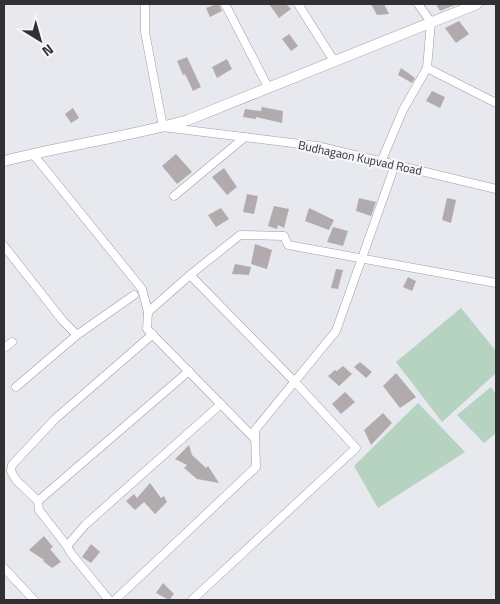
<svg xmlns="http://www.w3.org/2000/svg" width="500" height="604" font-family="'Titillium Web',sans-serif">
	<rect width="100%" height="100%" fill="#e7e9ee"/>
	<g fill="#b6d2c0">
		<polygon points="461,308 496,351 496,373 442,422 396,362"/>
		<polygon points="491,387 496,394 496,433 484,443 457,415"/>
		<polygon points="418,403 465,452 378,508 354,466"/>
	</g>
	<g fill="#b1abae">
		<polygon points="217,4 219,4 222,11 210,17 206,8"/>
		<polygon points="269,4 286,4 291,9 279,18"/>
		<polygon points="371,4 384,4 389,14 377,15"/>
		<polygon points="436,4 457,4 440,11"/>
		<polygon points="459,21 469,34 456,43 445,28"/>
		<polygon points="289,34 298,46 291,51 282,39"/>
		<polygon points="187,57 201,87 193,91 185,74 183,75 177,61"/>
		<polygon points="227,59 232,69 217,78 212,67"/>
		<polygon points="401,68 415,78 412,83 398,75"/>
		<polygon points="432,91 445,97 440,108 426,101"/>
		<polygon points="262,107 283,111 282,123 256,117 256,119 243,117 245,109 261,111"/>
		<polygon points="73,108 79,118 71,123 65,114"/>
		<polygon points="176,154 192,172 177,184 162,166"/>
		<polygon points="224,168 237,187 227,195 212,177"/>
		<polygon points="247,194 258,196 254,214 243,212"/>
		<polygon points="359,198 376,202 371,216 356,211"/>
		<polygon points="447,198 456,200 451,223 442,220"/>
		<polygon points="274,206 289,209 284,228 278,225 277,229 268,226"/>
		<polygon points="221,208 229,219 216,227 208,215"/>
		<polygon points="309,208 334,220 329,230 305,221"/>
		<polygon points="333,227 348,231 343,246 327,242"/>
		<polygon points="255,244 272,250 267,269 251,264"/>
		<polygon points="235,264 251,267 249,275 232,274"/>
		<polygon points="336,269 343,270 338,289 331,288"/>
		<polygon points="408,277 416,281 412,291 403,287"/>
		<polygon points="360,362 372,372 366,378 354,367"/>
		<polygon points="343,366 352,374 339,386 328,376 335,370 337,371"/>
		<polygon points="396,373 416,397 400,408 383,386"/>
		<polygon points="345,392 355,402 341,414 332,404"/>
		<polygon points="383,413 392,423 371,445 364,430"/>
		<polygon points="189,445 192,455 206,468 208,466 219,483 197,479 184,468 187,465 175,459"/>
		<polygon points="150,483 161,498 164,496 167,502 155,514 144,502 135,510 126,501 134,494 137,498"/>
		<polygon points="44,536 53,547 50,549 61,562 52,568 43,561 44,560 29,550"/>
		<polygon points="91,544 100,552 91,563 82,557"/>
		<polygon points="163,583 174,594 169,600 156,593"/>
	</g>
	<g fill="none" stroke-linecap="round" stroke-linejoin="round">
		<defs>
			<g id="street">
				<polyline points="145,4 145,32 163,127 317,146 496,189"/>
				<polyline points="225,4 268,87"/>
				<polyline points="298,4 334,61"/>
				<polyline points="418,4 431,22 427,68 496,103"/>
				<polyline points="33,154 142,289 148,312"/>
				<polyline points="381,162 403,110 427,68"/>
				<polyline points="174,196 245,137"/>
				<polyline points="4,246 63,321 77,335 16,387"/>
				<polyline points="190,275 148,312 147,329 255,439"/>
				<polyline points="77,335 134,295"/>
				<polyline points="4,348 12,342"/>
				<polyline points="38,501 189,371"/>
				<polyline points="67,546 85,525 221,404"/>
				<polyline points="4,568 34,600"/>
				<polyline points="109,600 70,552 67,546 39,510 38,501 16,480 11,471 12,465 55,419 153,334"/>
				<polyline points="115,600 256,467 255,430 336,331 395,165"/>
				<polyline points="192,600 356,448 295,382 190,275 240,235 284,236 288,245 496,283"/>
			</g>
			<path id="secondary" d="M4 161C65 145 128 137 188 120L477 4"/>
		</defs>
		<use href="#street" stroke="#9d9fa4" stroke-width="9"/>
		<use href="#secondary" stroke="#9d9fa4" stroke-width="11"/>
		<use href="#street" stroke="#fff" stroke-width="8"/>
		<use href="#secondary" stroke="#fff" stroke-width="10"/>
	</g>
	<g text-anchor="middle" stroke-width="4.5" stroke-linejoin="round" paint-order="stroke">
		<g font-size="12" fill="#313133" stroke="#f4f6fc">
			<text transform="translate(360 158) rotate(12)" y="4">Budhagaon Kupvad Road</text>
		</g>
	</g>
	<rect width="500" height="604" fill="none" stroke="#313133" stroke-width="10"/>
	<g transform="translate(40 40) rotate(143)" stroke="#f4f6fc" stroke-width="4" paint-order="stroke">
	<path d="M0-4L9 19L0 12L-9 19Z" fill="#313133"/>
	<text y="-8" font-size="14" font-weight="bold" text-anchor="middle" fill="#313133">N</text>
	</g>
</svg>
